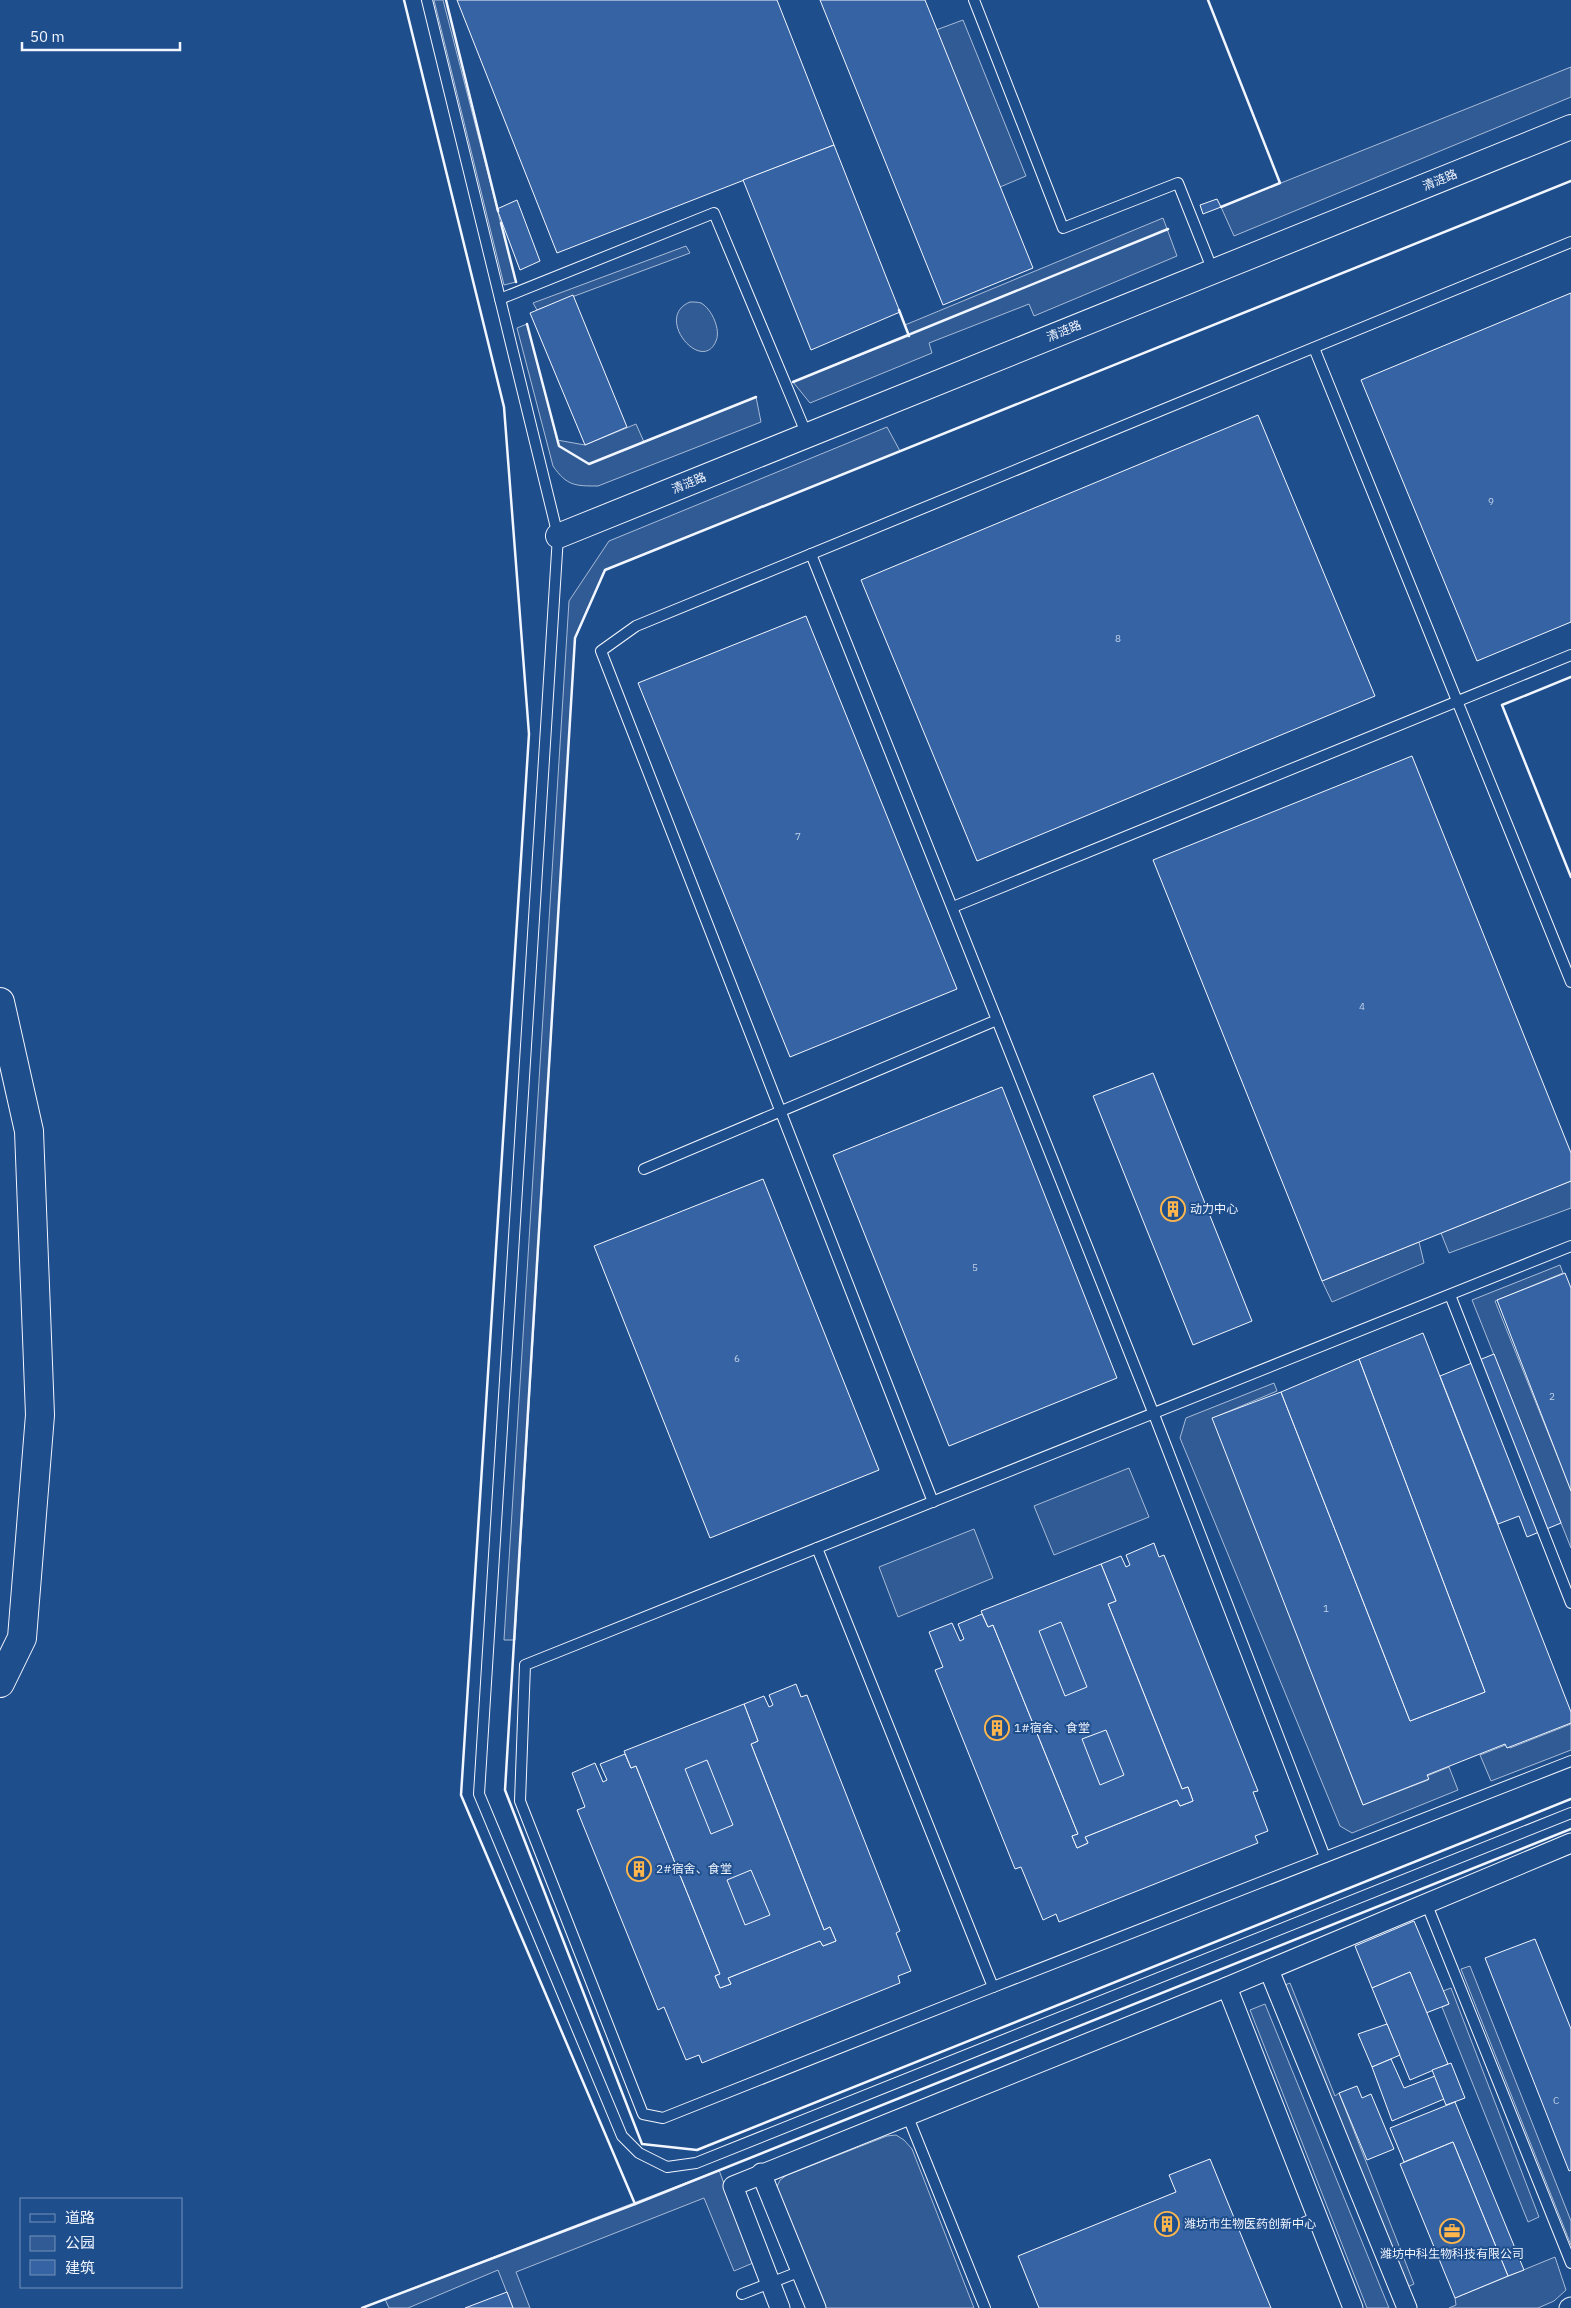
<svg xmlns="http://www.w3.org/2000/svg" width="1571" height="2308" font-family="'IBM Plex Sans','Noto Sans SC',sans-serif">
	<rect width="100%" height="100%" fill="#1f4e8c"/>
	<g fill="#305b95" stroke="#a8bbd7">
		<polygon points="434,0 443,0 516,282 504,285"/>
		<polygon points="963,20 1026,176 1000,187 936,30"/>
		<polygon points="1571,67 1571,97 1234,236 1221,207"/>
		<polygon points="1163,218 1177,256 1034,316 1029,304 929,343 932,353 810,403 793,382 909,336 905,325"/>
		<polygon points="686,246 690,253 537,310 533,303"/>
		<path d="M690 302C694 302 698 302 701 303 712 309 721 330 716 341 702 375 653 317 690 302Z"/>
		<path d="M527 324 557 440 585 445 636 424 644 442 756 397 761 422 598 486C575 486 567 486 553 466L517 328Z"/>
		<polygon points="887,427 900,451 605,570 575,638 515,1640 504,1640 569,601 609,541"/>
		<polygon points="1571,1181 1571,1208 1449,1253 1441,1233"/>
		<polygon points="1419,1242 1424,1263 1332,1302 1322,1281"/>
		<polygon points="1560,1265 1563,1273 1495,1301 1571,1490 1571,1548 1472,1300"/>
		<polygon points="1274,1383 1277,1391 1213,1418 1363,1805 1428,1780 1427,1776 1449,1767 1458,1790 1352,1833 1340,1826 1180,1438 1186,1418"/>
		<polygon points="1129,1468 1149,1517 1054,1555 1034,1506"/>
		<polygon points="974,1529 993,1578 898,1617 879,1567"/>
		<polygon points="1571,1724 1571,1750 1491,1781 1480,1755 1508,1744 1510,1748"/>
		<polygon points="1470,1966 1571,2221 1571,2245 1461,1969"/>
		<polygon points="1290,1983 1335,2096 1339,2093 1414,2284 1403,2289 1285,1985"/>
		<polygon points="1451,1988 1539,2217 1528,2222 1442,2007 1449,2004 1443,1991"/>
		<polygon points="1265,2004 1389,2308 1367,2308 1250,2010"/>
		<polygon points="896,2135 904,2140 912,2149 974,2308 824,2308 776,2189 780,2180 787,2175 887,2136"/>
		<polygon points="719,2170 753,2263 734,2271 704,2198 516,2272 530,2308 513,2308 498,2270 408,2308 389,2308 385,2299"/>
		<polygon points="1555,2257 1566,2290 1554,2301 1538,2308 1449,2308 1456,2305 1455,2298"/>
	</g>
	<g fill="#3563a3" stroke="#f2f6ff">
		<polygon points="457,0 777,0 834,145 557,253"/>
		<polygon points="820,0 925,0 1033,268 943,305"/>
		<polygon points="834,145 900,312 811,350 743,180"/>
		<polygon points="1217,199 1221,207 1203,214 1200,205"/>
		<polygon points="517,200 540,261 520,270 497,209"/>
		<polygon points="1571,293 1571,622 1477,661 1361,380"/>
		<polygon points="573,295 627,427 585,445 530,313"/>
		<polygon points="1258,415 1375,696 977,861 861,580"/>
		<polygon points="806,616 957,989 790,1057 638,683"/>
		<polygon points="1412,756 1571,1153 1571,1181 1322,1281 1153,860"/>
		<polygon points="1153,1073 1252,1321 1193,1345 1093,1096"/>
		<polygon points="1002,1087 1117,1378 949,1446 833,1155"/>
		<polygon points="763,1179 879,1470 710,1538 594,1246"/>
		<polygon points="1565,1273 1571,1288 1571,1491 1497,1300"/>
		<polygon points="1423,1333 1571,1712 1571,1723 1507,1748 1505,1744 1427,1775 1429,1779 1363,1805 1212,1418 1281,1392 1410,1721 1485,1692 1359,1359"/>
		<polygon points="1494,1354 1561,1523 1527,1537 1519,1516 1498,1524 1440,1376"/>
		<polygon points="1359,1359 1485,1692 1410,1721 1281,1392"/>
		<polygon points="1154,1543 1159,1557 1164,1555 1258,1791 1253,1792 1268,1831 1255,1836 1258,1843 1059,1922 1056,1914 1043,1920 1021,1867 1015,1869 935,1670 943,1667 929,1632 952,1623 960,1641 964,1639 958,1624 982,1614 988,1627 993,1625 1078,1834 1072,1836 1077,1848 1088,1843 1085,1837 1177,1800 1180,1806 1193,1801 1188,1787 1182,1789 1108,1604 1116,1601 1101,1564 1121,1556 1126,1567 1130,1565 1126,1555"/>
		<polygon points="1101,1564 1116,1601 1108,1604 1182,1789 1188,1787 1193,1801 1180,1806 1177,1800 1085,1837 1088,1843 1077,1848 1072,1836 1078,1834 993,1625 988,1627 981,1611"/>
		<polygon points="1061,1622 1087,1687 1065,1696 1039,1631"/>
		<polygon points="796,1684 801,1697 807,1695 900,1931 896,1933 911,1971 898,1976 900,1983 702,2063 699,2055 686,2060 664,2007 658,2010 577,1810 585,1807 572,1773 595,1763 603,1782 607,1780 600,1764 625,1754 631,1768 636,1766 720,1974 715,1976 720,1988 731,1984 728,1978 820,1941 823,1946 836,1941 830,1927 824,1930 751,1744 758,1741 744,1704 764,1696 769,1707 773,1705 769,1695"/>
		<polygon points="744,1704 758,1741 751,1744 824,1930 830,1927 836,1941 823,1946 820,1941 728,1978 731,1984 720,1988 715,1976 720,1974 636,1766 631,1768 624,1751"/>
		<polygon points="1106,1730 1124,1775 1100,1785 1082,1739"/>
		<polygon points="707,1760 733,1825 711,1834 685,1769"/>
		<polygon points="751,1870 770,1915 745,1925 727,1880"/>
		<polygon points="1414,1921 1449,2004 1426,2013 1410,1972 1372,1988 1355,1946"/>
		<polygon points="1535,1939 1571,2029 1571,2170 1569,2171 1485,1958"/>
		<polygon points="1410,1972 1448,2064 1410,2080 1372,1988"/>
		<polygon points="1387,2024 1400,2055 1372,2067 1358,2034"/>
		<polygon points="1391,2059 1404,2088 1435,2076 1444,2099 1392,2121 1372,2067"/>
		<polygon points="1451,2063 1465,2098 1446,2105 1432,2070"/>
		<polygon points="1357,2086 1362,2098 1371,2094 1394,2149 1367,2160 1339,2093"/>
		<polygon points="1455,2102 1524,2270 1508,2276 1453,2142 1404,2162 1390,2128"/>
		<polygon points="1453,2142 1508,2276 1455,2298 1400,2164"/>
		<polygon points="1210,2159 1271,2308 1039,2308 1018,2256 1176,2192 1169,2175"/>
		<polygon points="507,2292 513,2308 465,2308"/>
	</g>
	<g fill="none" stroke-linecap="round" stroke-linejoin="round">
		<defs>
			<g id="service">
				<polyline points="427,0 558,536 479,1794 622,2136 639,2153 667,2167 696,2163 1571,1813"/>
				<polyline points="974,0 1063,228 1178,183 1213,271"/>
				<polyline points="500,299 714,213 807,435"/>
				<polyline points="1314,348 1571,982"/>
				<polyline points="953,907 1571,655"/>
				<polyline points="997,1020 1153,1412 1325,1857"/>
				<polyline points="644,1169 997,1020 811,554"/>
				<polyline points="1571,1246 525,1665 520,1801 643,2114 663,2118 993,1987 1571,1761"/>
				<polyline points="1450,1295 1571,1603"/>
				<polyline points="933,1502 601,651 636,626 1571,242"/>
				<polyline points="817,1548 993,1987"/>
				<polyline points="1427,1905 1571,2263"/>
				<polyline points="908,2117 985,2308"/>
				<polyline points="1305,2222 1318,2217"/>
				<polyline points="742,2294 801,2271"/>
			</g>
			<g id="minor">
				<polyline points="1269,1970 1407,2308"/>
				<polyline points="1227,1987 1353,2308"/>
				<polyline points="761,2173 816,2308"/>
				<polyline points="780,2308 733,2186 1227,1987 1571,1843"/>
				<polyline points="1569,2308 1571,2307"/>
			</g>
			<polyline id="tertiary" points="558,536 1571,127"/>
			<polyline id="motorway" points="0,1002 29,1131 40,1415 22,1638 0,1683"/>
		</defs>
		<use href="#service" stroke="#f2f6ff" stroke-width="12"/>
		<use href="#minor" stroke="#f2f6ff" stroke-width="21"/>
		<use href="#tertiary" stroke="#f2f6ff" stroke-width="26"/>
		<use href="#motorway" stroke="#f2f6ff" stroke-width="30"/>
		<use href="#service" stroke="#1f4e8c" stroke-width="10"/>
		<use href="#minor" stroke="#1f4e8c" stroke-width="19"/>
		<use href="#tertiary" stroke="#1f4e8c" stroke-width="24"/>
		<use href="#motorway" stroke="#1f4e8c" stroke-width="28"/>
		<g stroke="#f2f6ff" stroke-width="2.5">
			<polyline points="404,0 504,407 529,734 461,1795 635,2204 1571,1829"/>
			<polyline points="446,0 498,211"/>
			<polyline points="1208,0 1280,183 1221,207"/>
			<polyline points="1571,181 605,570 575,638 505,1790 642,2144 697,2150 1571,1799"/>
			<polyline points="501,223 516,282"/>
			<polyline points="899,310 909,336"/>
			<polyline points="527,324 559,446 589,464 756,397"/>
			<polyline points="793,382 1168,229"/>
			<polyline points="1571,677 1502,705 1571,877"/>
			<polyline points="362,2308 635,2204"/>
		</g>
	</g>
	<defs>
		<symbol id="building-ring" viewBox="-11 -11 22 22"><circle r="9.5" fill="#1f4e8c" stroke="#ffb74d" stroke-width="1.5"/><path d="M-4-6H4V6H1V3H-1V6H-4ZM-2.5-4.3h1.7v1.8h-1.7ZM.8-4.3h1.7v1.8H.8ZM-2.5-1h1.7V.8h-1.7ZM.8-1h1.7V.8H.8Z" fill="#ffb74d"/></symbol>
		<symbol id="office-ring" viewBox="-11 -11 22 22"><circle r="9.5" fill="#1f4e8c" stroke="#ffb74d" stroke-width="1.5"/><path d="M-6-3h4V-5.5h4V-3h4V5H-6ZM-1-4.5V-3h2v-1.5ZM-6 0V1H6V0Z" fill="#ffb74d"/></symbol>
	</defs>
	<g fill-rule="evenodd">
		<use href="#building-ring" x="1159" y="1195" width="28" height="28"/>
		<use href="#building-ring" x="983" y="1714" width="28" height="28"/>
		<use href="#building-ring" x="625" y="1855" width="28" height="28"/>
		<use href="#building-ring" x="1153" y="2210" width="28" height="28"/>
		<use href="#office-ring" x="1438" y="2217" width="28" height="28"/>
	</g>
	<g text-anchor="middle" stroke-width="4" stroke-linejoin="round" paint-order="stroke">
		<g font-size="10" fill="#c3d1e8">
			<text x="1491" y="505">9</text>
			<text x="1118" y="642">8</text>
			<text x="798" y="840">7</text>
			<text x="1362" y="1010">4</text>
			<text x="975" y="1271">5</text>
			<text x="737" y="1362">6</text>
			<text x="1552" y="1400">2</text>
			<text x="1326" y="1612">1</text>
			<text x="1556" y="2104">C</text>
		</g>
		<g font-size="12" fill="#f2f6ff" stroke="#1f4e8c">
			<text transform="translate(1440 180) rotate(-22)" y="4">清涟路</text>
			<text transform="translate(1064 331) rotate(-22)" y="4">清涟路</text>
			<text transform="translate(689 483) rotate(-22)" y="4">清涟路</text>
		</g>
		<g font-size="12" fill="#f2f6ff" stroke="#1f4e8c" text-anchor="start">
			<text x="1190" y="1213">动力中心</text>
			<text x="1014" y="1732">1#宿舍、食堂</text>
			<text x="656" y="1873">2#宿舍、食堂</text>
			<text x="1184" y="2228">潍坊市生物医药创新中心</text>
			<text x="1452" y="2258" text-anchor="middle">潍坊中科生物科技有限公司</text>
		</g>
	</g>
	<rect x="20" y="2198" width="162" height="90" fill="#1f4e8c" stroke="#7391ba"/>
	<rect x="30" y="2214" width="25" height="8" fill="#1f4e8c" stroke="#7391ba"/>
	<text x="65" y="2223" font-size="15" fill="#f2f6ff">道路</text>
	<rect x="30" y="2236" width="25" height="15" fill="#305b95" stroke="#7391ba"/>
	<text x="65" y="2248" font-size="15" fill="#f2f6ff">公园</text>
	<rect x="30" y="2260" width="25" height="15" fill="#3563a3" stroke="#7391ba"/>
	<text x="65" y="2273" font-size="15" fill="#f2f6ff">建筑</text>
	<path d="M22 42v8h158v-8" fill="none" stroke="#f2f6ff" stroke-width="2.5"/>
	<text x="30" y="42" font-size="15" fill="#f2f6ff" stroke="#1f4e8c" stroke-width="4" paint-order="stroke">50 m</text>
</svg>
